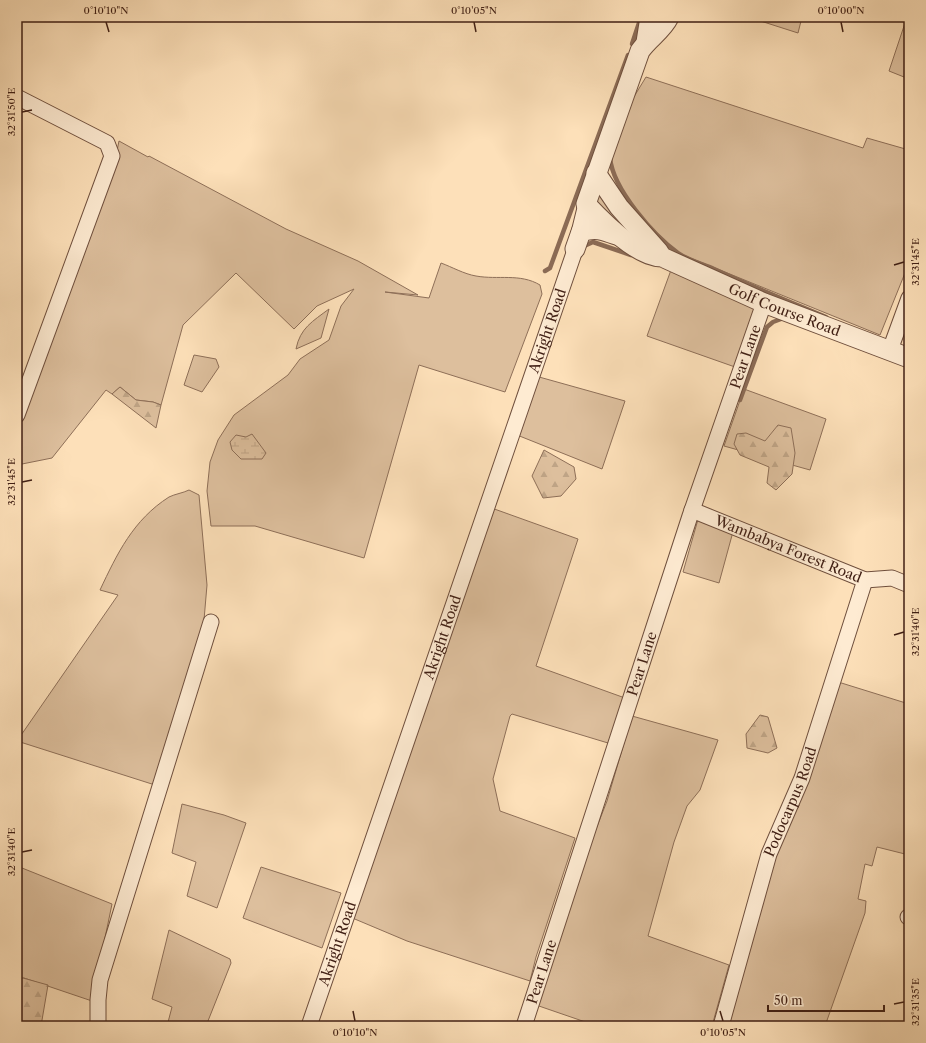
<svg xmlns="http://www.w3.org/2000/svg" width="926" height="1043" font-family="'Libre Caslon Text',serif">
	<defs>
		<pattern id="forest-firs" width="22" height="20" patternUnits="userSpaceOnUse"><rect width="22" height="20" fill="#ddbf9d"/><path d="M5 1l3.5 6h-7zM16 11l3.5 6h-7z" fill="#bfa486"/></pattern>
		<pattern id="wetland-marsh" width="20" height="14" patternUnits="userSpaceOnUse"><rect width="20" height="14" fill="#ddbf9d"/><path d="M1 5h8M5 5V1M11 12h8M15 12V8" fill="none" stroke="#bfa486"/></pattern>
	</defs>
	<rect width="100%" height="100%" fill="#fde0b9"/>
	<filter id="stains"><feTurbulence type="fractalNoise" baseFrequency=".005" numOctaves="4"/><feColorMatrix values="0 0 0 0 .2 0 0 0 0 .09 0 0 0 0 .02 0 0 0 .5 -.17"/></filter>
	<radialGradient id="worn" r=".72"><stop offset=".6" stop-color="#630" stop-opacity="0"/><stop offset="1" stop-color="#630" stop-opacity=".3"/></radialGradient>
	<g fill="#ddbf9d" stroke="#8e6f58">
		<polygon points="748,17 802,17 798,33"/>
		<polygon points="907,17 909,17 909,79 889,71"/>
		<polygon points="646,77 863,148 867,138 909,150 909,263 880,335 678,253 632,209 615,177 609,161 632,100"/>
		<path d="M119 141 148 157 149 156 286 229 358 261 418 295 385 292 429 298 441 263C452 267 464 274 476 276 498 280 520 273 540 285L542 294 505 392 419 365 364 558 255 526H211L207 491 210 462 218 440 234 415 288 375 300 359 329 340 341 306 354 289 317 306 294 329 236 273 183 325 161 405 153 402 136 400 120 387 112 394 106 390 52 458 17 465V428L80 265 105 191 111 180Z"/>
		<polygon points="599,193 633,233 620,225 597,202"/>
		<polygon points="671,270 754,308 755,315 735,367 647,336"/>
		<path d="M329 309 321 338 296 349C300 328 313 321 329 309Z"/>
		<polygon points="194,355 216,359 219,367 202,392 184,385"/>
		<polygon points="532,375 625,401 602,469 512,433"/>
		<polygon points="744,389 826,419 810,470 724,446"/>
		<path d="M189 490 199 495 207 585 204 620 155 785 17 741 118 595 100 590C117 554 133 520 169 497 175 494 183 493 189 490Z"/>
		<polygon points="486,506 578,539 536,666 625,698 608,743 512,714 510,716 493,779 500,811 575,838 536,957 530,981 407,941 350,917"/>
		<polygon points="699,516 734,528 719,583 683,572"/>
		<polygon points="835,681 909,704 909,855 877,847 872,866 865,864 858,899 866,901 865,913 825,1026 723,1026 763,874"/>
		<polygon points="632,716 718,740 700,790 687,806 674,842 648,936 729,965 712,1026 597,1026 536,1005 571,893 607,801"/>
		<polygon points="182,804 224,815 246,823 217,908 187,896 196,862 172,853"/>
		<polygon points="17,866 112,904 92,1001 24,978 17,979"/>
		<polygon points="261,867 341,893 322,948 243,918"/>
		<polygon points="169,930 230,959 231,963 206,1026 167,1026 172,1007 152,999"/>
	</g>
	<g fill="url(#forest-firs)" stroke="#8e6f58">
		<polygon points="120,387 136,400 153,402 161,405 156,428 112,394"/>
		<polygon points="778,425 791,428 795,453 792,474 776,490 767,483 769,467 740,455 734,444 737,434 746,433 765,441"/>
		<polygon points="544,450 574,467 576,479 561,496 543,498 532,476"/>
		<polygon points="760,715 768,717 777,748 768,753 747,748 746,734"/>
		<polygon points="23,978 48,985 41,1026 17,1026 17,979"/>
	</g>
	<polygon fill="url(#wetland-marsh)" stroke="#8e6f58" points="252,434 266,453 262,459 241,459 232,450 230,442 236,435 246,437"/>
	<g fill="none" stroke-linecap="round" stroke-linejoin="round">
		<g stroke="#8b6b55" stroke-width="4.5">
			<polyline points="632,44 641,17"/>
			<path d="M610 158C613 189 653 235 678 253 688 260 702 264 714 269 751 286 788 301 826 317"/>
			<polyline points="582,247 593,242 631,255"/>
			<polyline points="545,271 550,268 628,55"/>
			<polyline points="740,400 767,327 773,322 781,319"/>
		</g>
		<defs>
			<g id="minor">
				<polyline points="17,97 107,143 112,156 17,415"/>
				<polyline points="890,350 909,298"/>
				<path id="s1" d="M692 510 865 580 892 578 909 585"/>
				<polyline points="908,917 909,917"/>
				<polyline points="98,1026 98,1000 100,980 211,622"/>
				<path id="s2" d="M309 1026 574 253 586 204"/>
				<path id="s3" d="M524 1026 690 516 764 303"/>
				<path id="s4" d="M721 1026 769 854 802 778 865 580"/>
			</g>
			<g id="tertiary">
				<path id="s5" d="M669 17C662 31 649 38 640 51L586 204C602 221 637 257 662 257L764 303 909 358"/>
				<polyline points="646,42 650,17"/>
				<polyline points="596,173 619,207 659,252"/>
				<path d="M575 249 581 232C595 227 603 230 616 235"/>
			</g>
		</defs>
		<use href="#minor" stroke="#6f4f3d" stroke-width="17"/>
		<use href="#tertiary" stroke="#6f4f3d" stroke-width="21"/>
		<use href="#minor" stroke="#feebd2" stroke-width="15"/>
		<use href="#tertiary" stroke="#feebd2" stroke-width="19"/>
	</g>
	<path fill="none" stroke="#401f14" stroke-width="1.5" d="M106 22 109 32M474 22 476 32M841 22 843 32M22 112 32 110M894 265 904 262M22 482 32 480M894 635 904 632M22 852 32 850M894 1004 904 1002M353 1011 355 1021M720 1011 723 1021"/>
	<g text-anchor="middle" stroke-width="4" stroke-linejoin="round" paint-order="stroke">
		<g font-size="14" fill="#401f14" stroke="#feebd2">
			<text dy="5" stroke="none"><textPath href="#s5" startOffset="435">Golf Course Road</textPath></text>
			<text dy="5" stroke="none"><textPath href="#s2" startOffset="735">Akright Road</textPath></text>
			<text dy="5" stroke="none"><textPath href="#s3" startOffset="705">Pear Lane</textPath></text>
			<text dy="5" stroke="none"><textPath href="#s1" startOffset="104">Wambabya Forest Road</textPath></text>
			<text dy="5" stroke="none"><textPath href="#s2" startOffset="411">Akright Road</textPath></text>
			<text dy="5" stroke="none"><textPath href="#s3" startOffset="381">Pear Lane</textPath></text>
			<text dy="5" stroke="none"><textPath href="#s4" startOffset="235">Podocarpus Road</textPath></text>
			<text dy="5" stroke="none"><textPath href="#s2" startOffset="87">Akright Road</textPath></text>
			<text dy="5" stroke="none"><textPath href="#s3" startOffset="57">Pear Lane</textPath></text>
		</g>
	</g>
	<rect width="926" height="1043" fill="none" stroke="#fde0b9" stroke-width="44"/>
	<path d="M768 1005v6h116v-6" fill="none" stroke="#401f14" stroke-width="2"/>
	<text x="774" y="1005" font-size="12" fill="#401f14" stroke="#feebd2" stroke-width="3" paint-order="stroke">50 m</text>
	<rect x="22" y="22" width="882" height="999" fill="none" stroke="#401f14" stroke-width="1.5"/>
	<g font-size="10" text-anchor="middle" fill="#401f14">
		<text x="106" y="14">0°10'10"N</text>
		<text x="474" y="14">0°10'05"N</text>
		<text x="841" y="14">0°10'00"N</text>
		<text transform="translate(11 112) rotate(-90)" y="4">32°31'50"E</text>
		<text transform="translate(915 262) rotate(-90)" y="4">32°31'45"E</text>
		<text transform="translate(11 482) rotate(-90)" y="4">32°31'45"E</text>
		<text transform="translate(915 632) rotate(-90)" y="4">32°31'40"E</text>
		<text transform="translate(11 852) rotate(-90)" y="4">32°31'40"E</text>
		<text transform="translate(915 1002) rotate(-90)" y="4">32°31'35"E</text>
		<text x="355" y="1036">0°10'10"N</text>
		<text x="723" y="1036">0°10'05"N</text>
	</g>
	<rect width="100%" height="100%" filter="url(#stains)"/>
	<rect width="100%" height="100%" fill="url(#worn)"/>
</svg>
